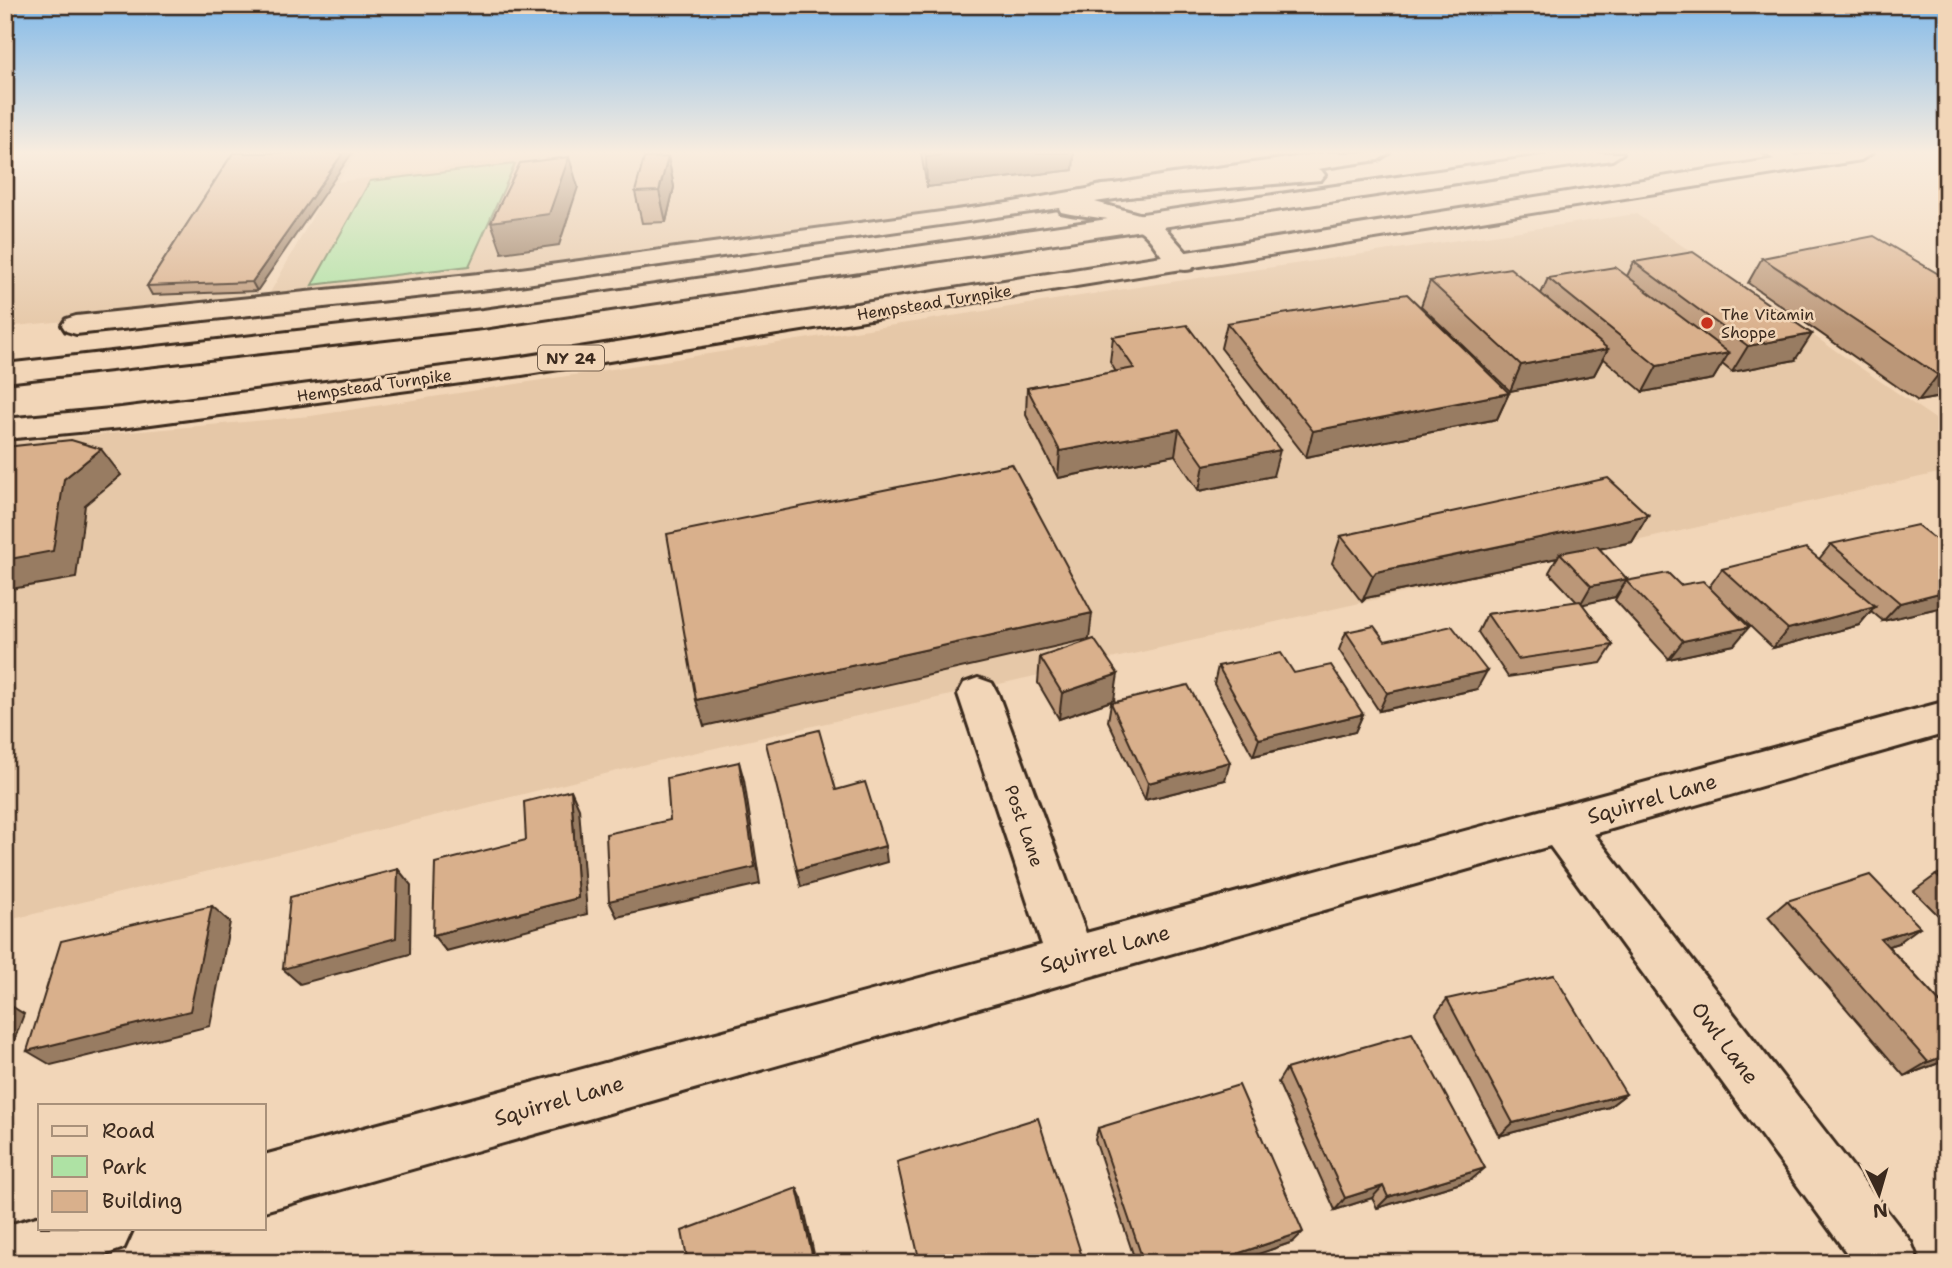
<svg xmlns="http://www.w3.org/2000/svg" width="1952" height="1268" font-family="'Shantell Sans',sans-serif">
	<rect width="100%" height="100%" fill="#f2d6b8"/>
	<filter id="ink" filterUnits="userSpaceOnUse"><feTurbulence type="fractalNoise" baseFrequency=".0143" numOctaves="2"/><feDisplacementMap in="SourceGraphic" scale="14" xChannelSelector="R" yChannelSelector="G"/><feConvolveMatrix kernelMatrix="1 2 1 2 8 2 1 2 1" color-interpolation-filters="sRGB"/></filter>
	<g filter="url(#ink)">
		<g fill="#e6c8a8">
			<polygon points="5,153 357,153 337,182 555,153 1375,153 266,300 319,205 246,303 5,327"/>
			<polygon points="1636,214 1947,427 1947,471 666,759 5,921 5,443 311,416 1144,286"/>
		</g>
		<polygon fill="#aee2a4" stroke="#748661" stroke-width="2" points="515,164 469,266 312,285 370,181"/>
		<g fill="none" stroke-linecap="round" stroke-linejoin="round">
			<defs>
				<g id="street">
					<path d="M1324 153H1389L1378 160 1095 202 1157 219 1196 263 1192 269C1163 276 1159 241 1138 229 1115 216 1086 218 1061 212L1059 208 498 288 76 334 66 331 62 325 66 319 76 316 498 272 1008 203 1166 175Z"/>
					<polygon points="1764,153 1792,153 1804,163 1800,168 1792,170"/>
					<polygon points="978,678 992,683 998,694 1086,933 1947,701 1947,733 1594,834 1911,1242 1919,1263 1854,1263 1550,846 264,1211 264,1155 1042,945 958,694 964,683"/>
					<polygon points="40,1216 40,1228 133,1228 124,1248 83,1263 5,1263 5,1226"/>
				</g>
				<g id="primary">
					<polygon points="1562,153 1623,153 1612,160 483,328 5,382 5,364 483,310"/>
					<polygon points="1814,153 1872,153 1861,160 522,375 121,428 5,439 5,419 121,408 522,357"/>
					<polygon points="1313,168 1321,170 1325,175 1321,180 1102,199 1093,197 1090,192 1093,187 1102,185"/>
				</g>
			</defs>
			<use href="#street" stroke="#3b2a1e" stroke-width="6"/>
			<use href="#primary" stroke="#3b2a1e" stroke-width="6"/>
			<use href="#street" fill="#f2d6b8" fill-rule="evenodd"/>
			<use href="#primary" fill="#f2d6b8" fill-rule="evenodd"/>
		</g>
		<g fill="#bb9778" stroke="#3b2a1e" stroke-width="2">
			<polygon points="233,153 257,291 152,295 147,286"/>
			<polygon points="921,153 1074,153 1073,170 927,187"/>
			<polygon points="668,157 674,187 666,222 642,223 635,192"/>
			<polygon points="1762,258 1947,279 1947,396 1918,401 1748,283"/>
			<polygon points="1634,262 1795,360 1732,372 1722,364 1713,379 1643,392 1603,358 1594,375 1510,391 1421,306 1430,281 1541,294 1548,278 1627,276"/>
			<polygon points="1227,323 1509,393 1497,419 1306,457 1221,348"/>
			<polygon points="1113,337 1273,476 1199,491 1175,455 1058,478 1026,415 1027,388 1116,372 1110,362"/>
			<polygon points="1648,515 1632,542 1599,549 1627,579 1615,597 1582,604 1613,645 1601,663 1508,677 1478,632 1487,614 1577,602 1549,572 1557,558 1366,598 1362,602 1332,563 1341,536"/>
			<polygon points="1831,544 1947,548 1947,606 1883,621 1871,611 1859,625 1773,648 1731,608 1734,645 1669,659 1615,600 1626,581 1709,587 1722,569 1819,559"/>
			<polygon points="1346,632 1385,641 1477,689 1379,711 1339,650"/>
			<polygon points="1040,657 1114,700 1059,719 1038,683"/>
			<polygon points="1218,666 1294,673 1363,714 1355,732 1253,756 1214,684"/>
			<polygon points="1111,703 1225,780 1145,800 1108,721"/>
			<polygon points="1947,871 1947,924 1914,891 1936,875"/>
			<polygon points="1787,901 1898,943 1888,946 1947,1010 1947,1060 1904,1076 1768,917"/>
			<polygon points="1447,999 1626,1094 1609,1107 1499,1136 1436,1014"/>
			<polygon points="1286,1069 1471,1180 1377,1208 1372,1198 1335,1210 1278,1082"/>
			<polygon points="1098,1128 1293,1242 1232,1263 1136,1263 1095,1140"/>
		</g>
		<g fill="#987b62" stroke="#3b2a1e" stroke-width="2">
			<polygon points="343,153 352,153 257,291 252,282"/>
			<polygon points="959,153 1074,153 1073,170 927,187 926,157"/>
			<polygon points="569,157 578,187 559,245 502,253 491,222"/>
			<polygon points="668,157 674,187 666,222 659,191"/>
			<polygon points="1812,334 1795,360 1732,372 1748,346"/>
			<polygon points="1608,349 1594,375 1510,391 1521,365"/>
			<polygon points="1729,353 1713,379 1643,392 1657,366"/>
			<polygon points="1947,374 1947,396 1918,401 1938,375"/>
			<polygon points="1509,393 1497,419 1306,457 1313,431"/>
			<polygon points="1179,429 1175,455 1058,478 1060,451"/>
			<polygon points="101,449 121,475 85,505 76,578 5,590 5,560 64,479"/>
			<polygon points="1280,450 1273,476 1199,491 1204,465"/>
			<polygon points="1648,515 1632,542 1563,556 1560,553 1557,558 1366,598 1362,602 1373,576 1376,572"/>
			<polygon points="1627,579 1615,597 1580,605 1591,586"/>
			<polygon points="1947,591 1947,606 1883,621 1900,603"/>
			<polygon points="1875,606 1859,625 1773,648 1788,629"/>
			<polygon points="1092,613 1089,639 704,726 696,700"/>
			<polygon points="1749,627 1734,645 1669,659 1683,641"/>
			<polygon points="1487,671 1477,689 1379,711 1387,693"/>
			<polygon points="1118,674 1114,700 1059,719 1062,693"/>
			<polygon points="1363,714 1355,732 1253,756 1259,739"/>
			<polygon points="739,762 744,780 760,884 617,917 609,901"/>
			<polygon points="1230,762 1225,780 1145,800 1148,783"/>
			<polygon points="571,790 579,808 587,914 446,951 433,935 578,898"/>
			<polygon points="885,846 887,862 801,887 797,870"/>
			<polygon points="398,869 411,885 410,954 300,984 283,969"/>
			<polygon points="212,906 230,922 210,1026 51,1065 27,1051"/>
			<polygon points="1920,927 1898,943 1860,955 1881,939"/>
			<polygon points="5,1002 24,1014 5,1065"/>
			<polygon points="1947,1055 1947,1060 1904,1076 1928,1062"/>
			<polygon points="1626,1094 1609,1107 1499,1136 1513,1123"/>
			<polygon points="1485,1168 1471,1180 1377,1208 1388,1197"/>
			<polygon points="1383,1186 1372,1198 1335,1210 1345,1198"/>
			<polygon points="797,1188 802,1199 816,1263 814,1263"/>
			<polygon points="1303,1232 1293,1242 1232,1263 1209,1263"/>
		</g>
		<g fill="#d9b08c" stroke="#3b2a1e" stroke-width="2">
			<polygon points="233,153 343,153 252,282 147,286"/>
			<polygon points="925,153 959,153 926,157"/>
			<polygon points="569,157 549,214 491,222 520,163"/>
			<polygon points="668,157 659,191 635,192 644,158"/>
			<polygon points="1874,236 1947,279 1947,374 1938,375 1762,258"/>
			<polygon points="1693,252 1812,334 1748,346 1634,262"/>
			<polygon points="1615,267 1729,353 1657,366 1548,278"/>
			<polygon points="1510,268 1608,349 1521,365 1430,281"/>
			<polygon points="1407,294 1509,393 1313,431 1227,323"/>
			<polygon points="1187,325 1280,450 1204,465 1179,429 1060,451 1027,388 1134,368 1113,337"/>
			<polygon points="71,440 101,449 64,479 53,551 5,560 5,447"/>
			<polygon points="1012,464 1092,613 696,700 667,534"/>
			<polygon points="1608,478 1648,515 1376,572 1373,576 1341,536"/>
			<polygon points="1917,525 1947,548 1947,591 1900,603 1831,544"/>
			<polygon points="1597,546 1627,579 1591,586 1560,553"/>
			<polygon points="1806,548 1875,606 1788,629 1722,569"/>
			<polygon points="1668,573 1680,585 1703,581 1749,627 1683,641 1626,581"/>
			<polygon points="1580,601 1613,645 1518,659 1487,614"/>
			<polygon points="1374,626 1385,641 1452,626 1487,671 1387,693 1346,632"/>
			<polygon points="1094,639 1118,674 1062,693 1040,657"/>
			<polygon points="1281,653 1294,673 1331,665 1363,714 1259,739 1218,666"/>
			<polygon points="1188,685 1230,762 1148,783 1111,703"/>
			<polygon points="819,730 836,790 865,782 885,846 797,870 766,743"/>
			<polygon points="739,762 755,867 609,901 606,834 670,820 667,778"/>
			<polygon points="571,790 578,898 433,935 435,863 526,840 524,802"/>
			<polygon points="398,869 396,938 283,969 290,897"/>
			<polygon points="1947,871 1947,885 1936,875"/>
			<polygon points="1870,875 1920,927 1881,939 1947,1010 1947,1055 1928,1062 1787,901"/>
			<polygon points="212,906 190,1011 27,1051 61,941"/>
			<polygon points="1554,975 1626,1094 1513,1123 1447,999"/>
			<polygon points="1412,1033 1485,1168 1388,1197 1383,1186 1345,1198 1286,1069"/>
			<polygon points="1239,1085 1303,1232 1209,1263 1144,1263 1098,1128"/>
			<polygon points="1038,1118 1084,1263 920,1263 897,1162"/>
			<polygon points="797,1188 814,1263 688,1263 682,1231"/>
		</g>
	</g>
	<linearGradient id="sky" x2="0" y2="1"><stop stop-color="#83bae9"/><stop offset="0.46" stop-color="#f9eddf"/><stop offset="1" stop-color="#f9eddf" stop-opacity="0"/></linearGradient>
	<rect width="1952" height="331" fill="url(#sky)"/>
	<circle fill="#c8321e" stroke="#f2d6b8" stroke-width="2.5" cx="1707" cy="323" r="7"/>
	<g text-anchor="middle" stroke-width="5" stroke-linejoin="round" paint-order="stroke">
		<g font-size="16" fill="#3b2a1e" stroke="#f2d6b8">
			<text transform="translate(934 302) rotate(-9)" y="6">Hempstead Turnpike</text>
			<text transform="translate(374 385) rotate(-8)" y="6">Hempstead Turnpike</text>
		</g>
		<g font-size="16" fill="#3b2a1e" stroke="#f2d6b8" text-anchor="start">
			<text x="1721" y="320">The Vitamin<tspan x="1721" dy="18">Shoppe</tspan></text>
		</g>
		<rect fill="#f2d6b8" stroke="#725e4c" stroke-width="2" x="538" y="345.5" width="66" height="25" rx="5"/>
		<g font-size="16" font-weight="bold" fill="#3b2a1e">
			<text x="571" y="364">NY 24</text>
		</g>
		<g font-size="18" fill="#3b2a1e" stroke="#f2d6b8">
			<text transform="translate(1024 826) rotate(71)" y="6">Post Lane</text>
		</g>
		<g font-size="21" fill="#3b2a1e" stroke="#f2d6b8">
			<text transform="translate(1652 799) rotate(-16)" y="7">Squirrel Lane</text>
			<text transform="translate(1105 949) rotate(-15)" y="7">Squirrel Lane</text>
			<text transform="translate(1725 1043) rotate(53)" y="7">Owl Lane</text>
			<text transform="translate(559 1101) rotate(-16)" y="7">Squirrel Lane</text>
		</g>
	</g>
	<rect width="1952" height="1268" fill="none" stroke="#f2d6b8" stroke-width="28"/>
	<rect x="14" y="14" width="1924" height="1240" fill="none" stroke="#3b2a1e" stroke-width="2.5" filter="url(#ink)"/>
	<rect x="38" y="1104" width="228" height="126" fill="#f2d6b8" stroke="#a9917a" stroke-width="2"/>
	<rect x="52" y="1126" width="35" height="10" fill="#f2d6b8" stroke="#a9917a" stroke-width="2"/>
	<text x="102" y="1138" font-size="21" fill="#3b2a1e">Road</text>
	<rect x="52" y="1156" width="35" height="21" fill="#aee2a4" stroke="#a9917a" stroke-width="2"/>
	<text x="102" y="1174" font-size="21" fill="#3b2a1e">Park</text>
	<rect x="52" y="1191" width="35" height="21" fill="#d9b08c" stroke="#a9917a" stroke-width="2"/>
	<text x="102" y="1208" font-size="21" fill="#3b2a1e">Building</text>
	<g transform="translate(1879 1194) rotate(175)" stroke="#f2d6b8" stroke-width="5" paint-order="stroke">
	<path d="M0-5L12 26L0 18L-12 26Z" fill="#3b2a1e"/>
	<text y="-10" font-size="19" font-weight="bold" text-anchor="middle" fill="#3b2a1e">N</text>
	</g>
</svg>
